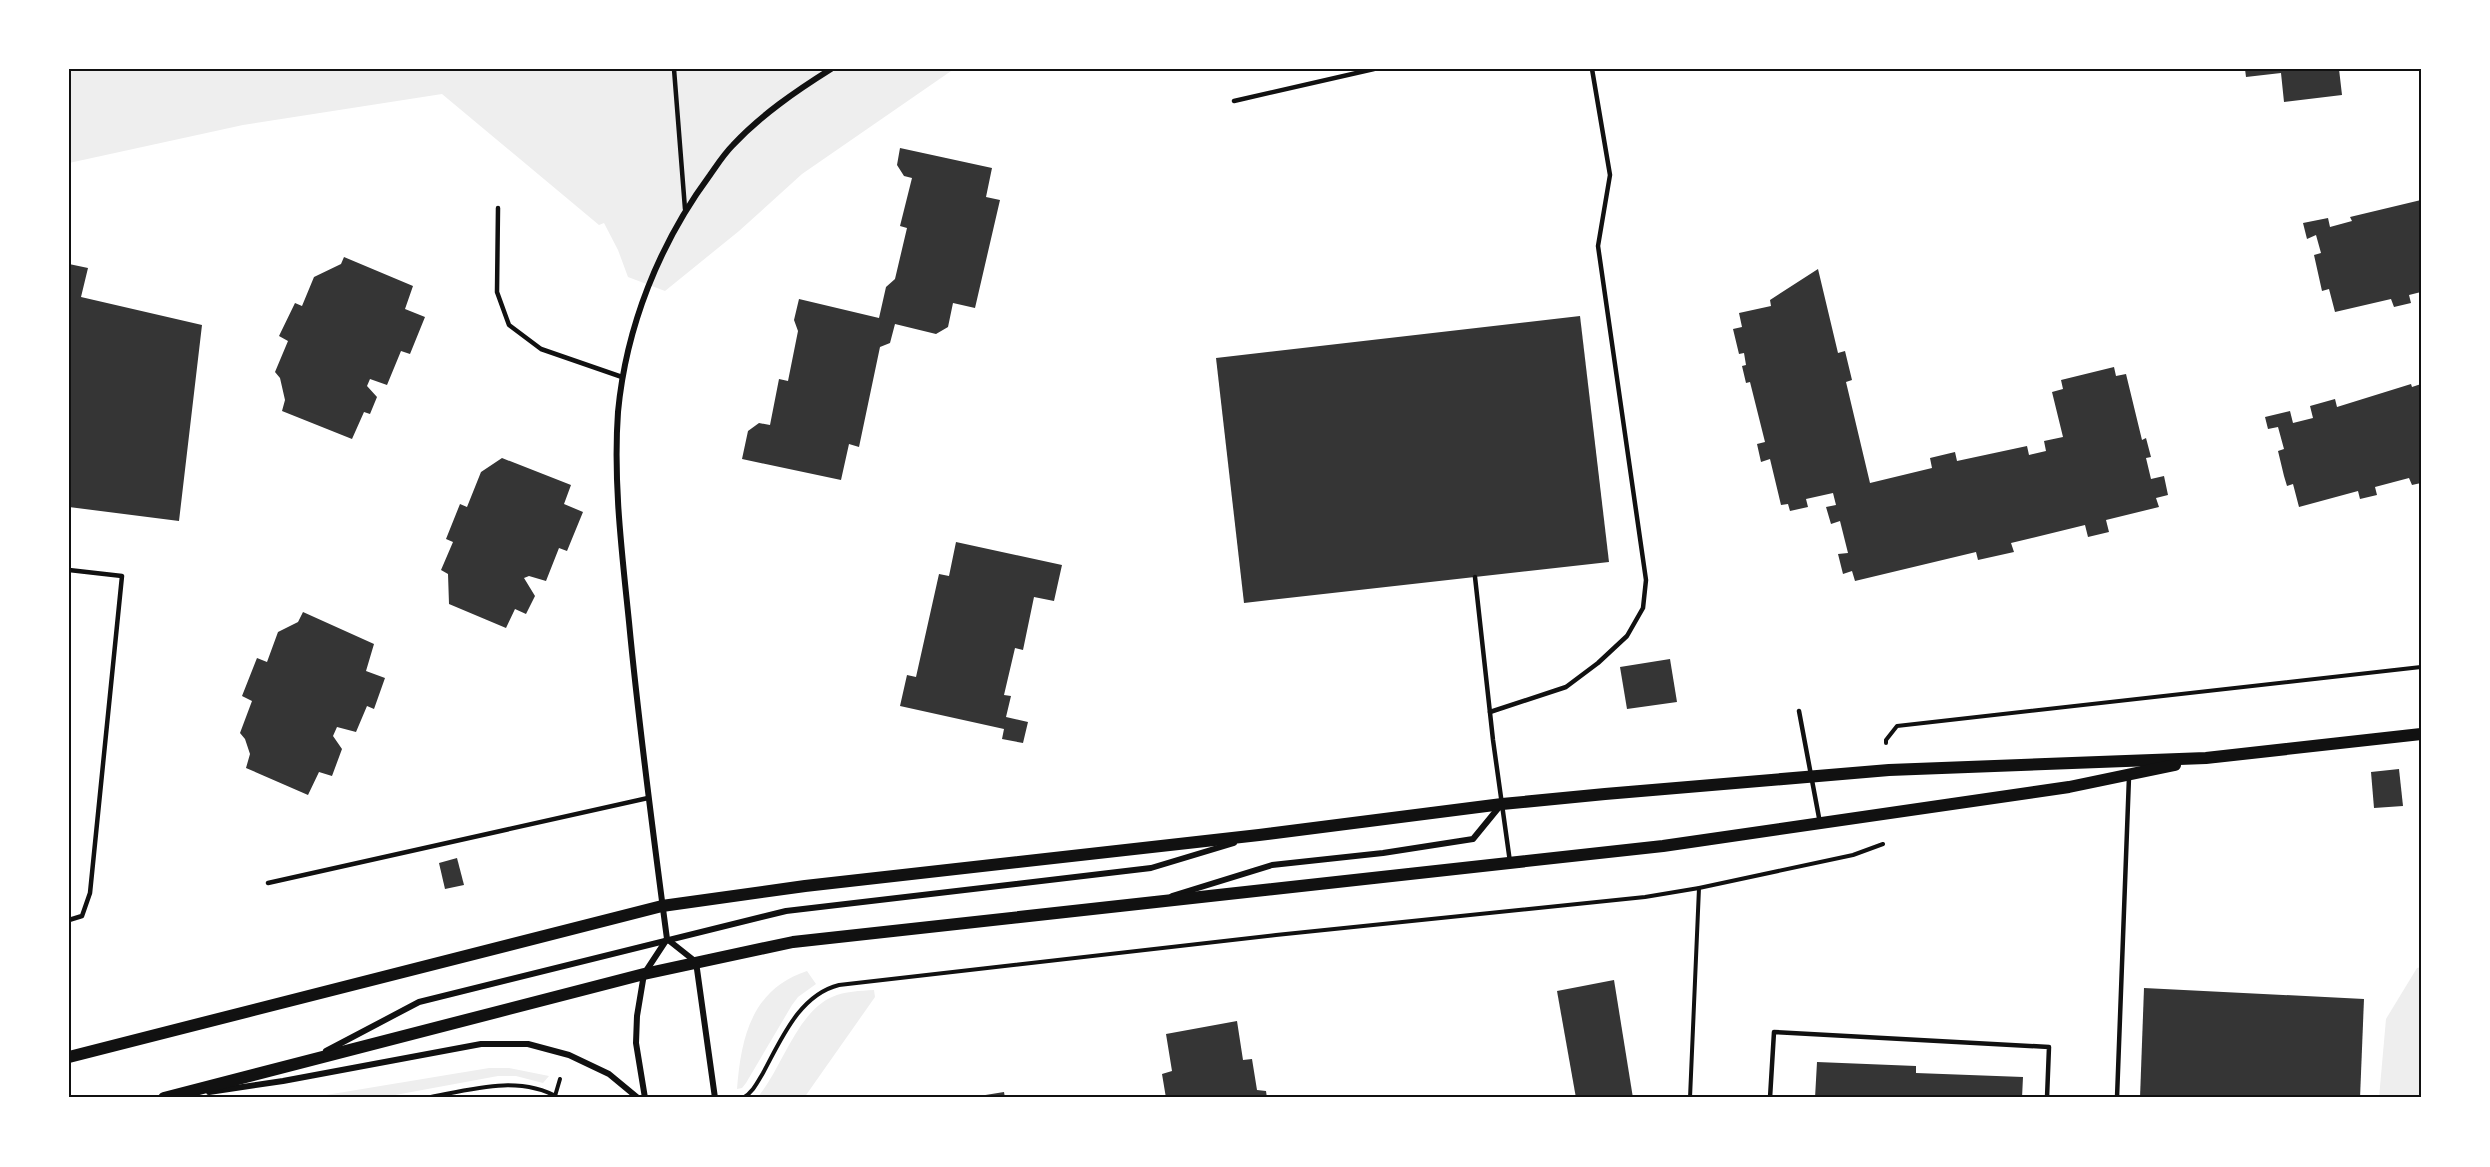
<svg xmlns="http://www.w3.org/2000/svg" width="2490" height="1167" font-family="Mulish,sans-serif">
	<rect width="100%" height="100%" fill="#fff"/>
	<g fill="#eee">
		<polygon points="69,69 954,69 802,174 739,231 665,291 628,277 618,250 604,223 599,225 442,94 243,125 69,163"/>
		<polygon points="2421,967 2421,1098 2379,1098 2386,1019 2417,968"/>
		<path d="M807 971 816 984 798 997 792 1005 746 1083 742 1088 737 1089C741 1037 752 989 807 971Z"/>
		<path d="M874 990 875 997 804 1098H757C782 1069 796 1013 832 997 845 991 860 991 874 990Z"/>
		<polygon points="489,1068 509,1068 549,1076 543,1083 516,1076 498,1076 379,1098 308,1098"/>
	</g>
	<g fill="#353535">
		<polygon points="2245,69 2339,69 2342,95 2284,102 2281,73 2246,77"/>
		<polygon points="900,148 992,168 986,197 1000,200 975,308 953,303 948,327 936,334 895,324 890,343 880,347 859,447 849,444 841,480 742,459 748,431 759,423 770,425 779,379 788,381 798,331 794,320 799,299 879,318 886,287 895,279 907,228 900,226 912,178 904,176 897,165"/>
		<polygon points="2421,200 2421,292 2409,295 2411,303 2394,307 2391,299 2335,312 2329,289 2322,291 2314,255 2321,253 2316,235 2307,239 2303,223 2328,218 2330,227 2352,221 2350,217"/>
		<polygon points="344,257 413,286 405,309 425,317 410,354 401,351 387,385 370,379 367,386 377,397 370,414 364,412 352,439 282,411 285,400 280,378 275,372 288,341 279,336 295,303 302,306 314,277 341,264"/>
		<polygon points="69,264 88,268 81,297 202,325 179,521 69,507"/>
		<polygon points="1818,269 1838,353 1845,351 1852,380 1846,382 1870,483 1932,468 1930,458 1955,452 1957,461 2027,446 2029,455 2046,451 2044,441 2063,437 2052,392 2063,389 2061,380 2114,367 2116,376 2126,374 2142,440 2146,438 2151,457 2146,458 2151,479 2164,476 2168,495 2156,498 2159,507 2106,520 2109,532 2088,537 2085,525 2011,543 2014,552 1978,560 1976,552 1855,581 1852,571 1843,574 1838,554 1848,553 1840,521 1831,524 1826,507 1836,505 1833,493 1806,499 1808,507 1790,511 1788,504 1781,505 1770,459 1761,462 1757,444 1765,442 1750,382 1746,383 1742,366 1746,365 1744,353 1739,354 1733,329 1742,327 1739,313 1771,306 1770,300"/>
		<polygon points="1580,316 1609,562 1244,603 1216,358"/>
		<polygon points="2411,384 2412,387 2421,384 2421,483 2412,485 2409,478 2375,487 2377,495 2360,499 2358,491 2299,507 2293,484 2287,486 2284,476 2278,451 2284,449 2278,427 2268,429 2265,417 2290,411 2293,423 2313,418 2310,406 2335,399 2337,407"/>
		<polygon points="502,458 571,485 564,504 583,512 567,551 559,548 546,581 529,576 524,578 535,596 526,614 515,609 506,628 449,604 448,574 441,570 453,542 446,539 460,504 467,507 481,472"/>
		<polygon points="956,542 1062,565 1054,601 1034,597 1023,650 1015,648 1004,695 1011,696 1006,717 1028,722 1023,743 1002,739 1004,729 900,706 907,675 916,677 939,574 949,576"/>
		<polygon points="303,612 374,644 366,671 385,678 374,709 367,706 356,732 337,727 333,736 342,749 332,776 319,772 308,795 246,768 250,754 245,739 240,733 252,701 242,696 257,658 267,662 278,632 298,622"/>
		<polygon points="1670,659 1677,702 1627,709 1620,667"/>
		<polygon points="2399,769 2403,806 2374,808 2371,772"/>
		<polygon points="457,858 464,885 445,889 439,863"/>
		<polygon points="1614,980 1633,1098 1576,1098 1557,991"/>
		<polygon points="2144,988 2364,999 2360,1098 2140,1098"/>
		<polygon points="1237,1021 1243,1060 1252,1059 1257,1090 1266,1091 1267,1098 1166,1098 1162,1074 1172,1071 1166,1034"/>
		<polygon points="1817,1062 1916,1066 1916,1073 2023,1077 2022,1098 1815,1098"/>
		<polygon points="1004,1092 1005,1098 973,1098 973,1097"/>
	</g>
	<g fill="none" stroke-linecap="round" stroke-linejoin="round">
		<g stroke="#111" stroke-width="4">
			<polyline points="1886,743 1886,740 1897,726 2421,667"/>
			<polyline points="555,1096 560,1079"/>
			<path d="M426 1098C469 1090 518 1074 559 1098"/>
			<path d="M743 1098C753 1092 757 1083 763 1073 781 1040 799 995 839 985L1276 935 1645 897 1699 888 1853 855 1883 844"/>
			<polyline points="1690,1098 1699,888"/>
		</g>
		<g stroke="#111" stroke-width="4.5">
			<polyline points="674,69 685,209"/>
			<polyline points="1234,101 1374,69"/>
			<polyline points="498,208 497,292 509,325 541,349 622,377"/>
			<polyline points="69,570 122,576 90,893 82,916 69,920"/>
			<polyline points="1475,577 1493,740 1510,862"/>
			<polyline points="1799,711 1820,823"/>
			<polyline points="1490,712 1566,687 1598,663 1627,636 1643,608 1646,580 1598,246 1610,175 1592,69"/>
			<polyline points="268,883 648,798"/>
			<polyline points="1770,1098 1774,1032 2049,1047 2047,1098"/>
			<polyline points="2117,1098 2129,777"/>
		</g>
		<g stroke="#111" stroke-width="6">
			<polyline points="1172,896 1272,865 1383,853 1473,839 1500,806"/>
			<polyline points="667,939 696,962 715,1098"/>
			<polyline points="326,1051 419,1002 786,911 1151,868 1234,843"/>
			<polyline points="209,1092 283,1081 481,1044 528,1044 569,1055 609,1074 638,1098"/>
			<path d="M645 1098 636 1043 637 1016 644 974 667 939C653 833 639 728 629 622 622 553 613 482 618 412 626 327 659 244 710 175 717 165 724 154 733 145 761 115 796 91 831 69"/>
		</g>
		<g stroke="#111" stroke-width="12">
			<polyline points="69,1057 662,906 805,886 1259,835 1502,804 1605,794 1889,770 2206,758 2421,734"/>
			<polyline points="164,1098 644,974 793,942 1663,846 2069,787 2175,765"/>
		</g>
	</g>
	<rect width="2490" height="1167" fill="none" stroke="#ffffff" stroke-width="141"/>
	<rect x="70" y="70" width="2350" height="1026" fill="none" stroke="#111" stroke-width="2"/>
</svg>
